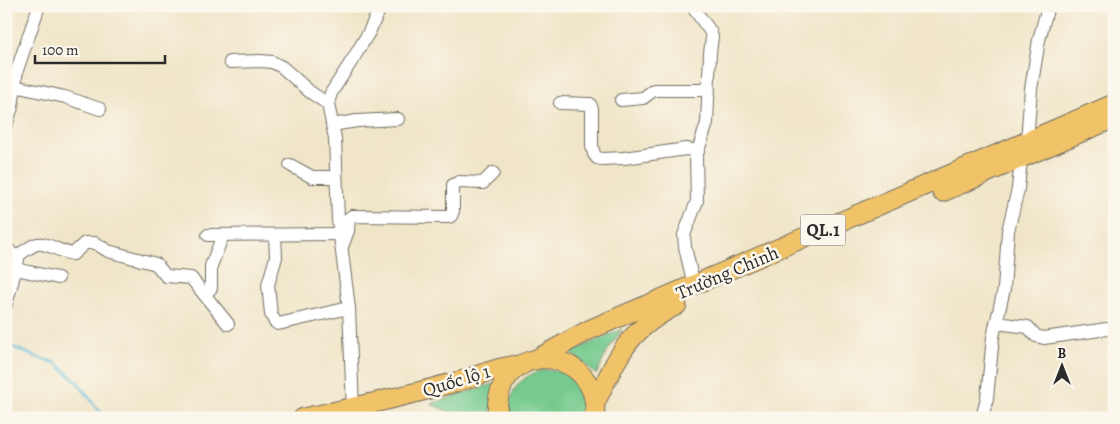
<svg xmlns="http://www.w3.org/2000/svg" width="1120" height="424" font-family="Alegreya,serif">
	<rect width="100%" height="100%" fill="#fbf7ec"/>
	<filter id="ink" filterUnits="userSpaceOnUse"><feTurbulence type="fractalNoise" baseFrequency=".02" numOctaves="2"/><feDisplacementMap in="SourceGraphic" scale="10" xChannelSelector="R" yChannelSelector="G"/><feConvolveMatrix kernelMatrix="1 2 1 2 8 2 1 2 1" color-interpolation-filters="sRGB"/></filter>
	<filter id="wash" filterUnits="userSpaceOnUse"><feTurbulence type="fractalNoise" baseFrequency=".0096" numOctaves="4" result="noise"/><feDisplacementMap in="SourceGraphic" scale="20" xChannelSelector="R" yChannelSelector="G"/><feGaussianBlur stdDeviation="1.12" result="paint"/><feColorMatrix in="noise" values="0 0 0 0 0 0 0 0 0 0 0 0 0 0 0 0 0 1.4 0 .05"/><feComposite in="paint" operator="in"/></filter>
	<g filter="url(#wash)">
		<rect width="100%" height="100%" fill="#f0e5c8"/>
		<g fill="#76ca8e" stroke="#507a5c">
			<polygon points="622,329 608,350 596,375 585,364 569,353"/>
			<path d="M543 370C560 370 578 376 584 394 587 401 585 411 585 418H511C506 392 519 377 543 370Z"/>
			<polygon points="496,383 490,418 463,418 431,404"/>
		</g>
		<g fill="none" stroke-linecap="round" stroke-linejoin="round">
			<polyline stroke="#5ebcdc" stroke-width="2.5" points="6,344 36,357 56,363 77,382 105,418"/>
		</g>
	</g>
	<g filter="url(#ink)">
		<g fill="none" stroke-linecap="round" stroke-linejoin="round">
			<defs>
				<g id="minor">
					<polyline points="692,6 710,31 712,37 710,53 707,123 696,157 697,201 684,235 685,247 694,286"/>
					<polyline points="230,62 260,61 272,62 282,67 310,92 328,104"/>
					<polyline points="14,86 65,97 100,109"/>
					<polyline points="621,100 643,98 654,90 709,90"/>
					<polyline points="560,103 590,104 592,109 592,146 594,154 597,158 602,159 624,158 686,149 698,151"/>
					<polyline points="6,125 12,107 17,70 39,6"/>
					<polyline points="332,125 357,121 398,119"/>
					<polyline points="290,165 312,177 336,177"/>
					<polyline points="208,235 339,234"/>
					<polyline points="275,235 276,257 268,285 271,314 275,322 278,324 349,308"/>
					<polyline points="6,247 18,260 6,305"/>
					<polyline points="342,247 348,231 349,218 352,216 448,217 451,216 453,211 453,185 459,182 483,183 493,173"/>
					<path d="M16 257C22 253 30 246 37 244 46 242 62 253 73 254L85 243H95L108 251 156 264 166 276 191 278 228 324"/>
					<polyline points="15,269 58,278"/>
					<polyline points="205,294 211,288 211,266 223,235"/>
					<polyline points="996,323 1028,327 1036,336 1044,338 1107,329"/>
					<polyline points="353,409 349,308 338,220 335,138 328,104 331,93 353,59 369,32 381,6"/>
					<polyline points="982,418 987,398 993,337 1004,289 1008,231 1018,189 1021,159 1027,141 1031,89 1039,40 1048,6"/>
				</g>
				<g id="highway">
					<polyline points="942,192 1114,118"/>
					<polyline points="535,360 589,330 1114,104"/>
					<path d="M595 403C619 355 627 330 677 305"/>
					<path d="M303 418C354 408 405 396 456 382 479 376 498 366 522 365"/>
					<path d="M498 418C496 406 498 395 503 384 529 335 604 363 594 418"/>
				</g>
			</defs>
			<use href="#minor" stroke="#706c62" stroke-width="14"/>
			<use href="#highway" stroke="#706c62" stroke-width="21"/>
			<use href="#minor" stroke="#fff" stroke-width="12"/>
			<use href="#highway" stroke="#f1c369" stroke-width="19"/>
		</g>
	</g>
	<g text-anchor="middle" stroke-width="5" stroke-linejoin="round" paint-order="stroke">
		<rect fill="#fbf7ec" stroke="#696865" stroke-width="1" x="800.5" y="214.5" width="45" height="31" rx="4"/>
		<g font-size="18" font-weight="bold" fill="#2b2b2b">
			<text x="823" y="236">QL.1</text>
		</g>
		<g font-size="19" fill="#2b2b2b" stroke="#fbf7ec">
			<text transform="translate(727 272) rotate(-23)" y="7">Trường Chinh</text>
			<text transform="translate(456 380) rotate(-17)" y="7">Quốc lộ 1</text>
		</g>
	</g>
	<rect width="1120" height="424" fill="none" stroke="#fbf7ec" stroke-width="25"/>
	<g transform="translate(1062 366)" stroke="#fbf7ec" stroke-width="4" paint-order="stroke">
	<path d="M0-4L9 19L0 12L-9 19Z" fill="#2b2b2b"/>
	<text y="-8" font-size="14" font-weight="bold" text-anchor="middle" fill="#2b2b2b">B</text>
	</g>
	<path d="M35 55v8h130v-8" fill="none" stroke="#2b2b2b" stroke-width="2.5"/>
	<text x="42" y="55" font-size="15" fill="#2b2b2b" stroke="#fbf7ec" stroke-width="4" paint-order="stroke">100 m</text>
</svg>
